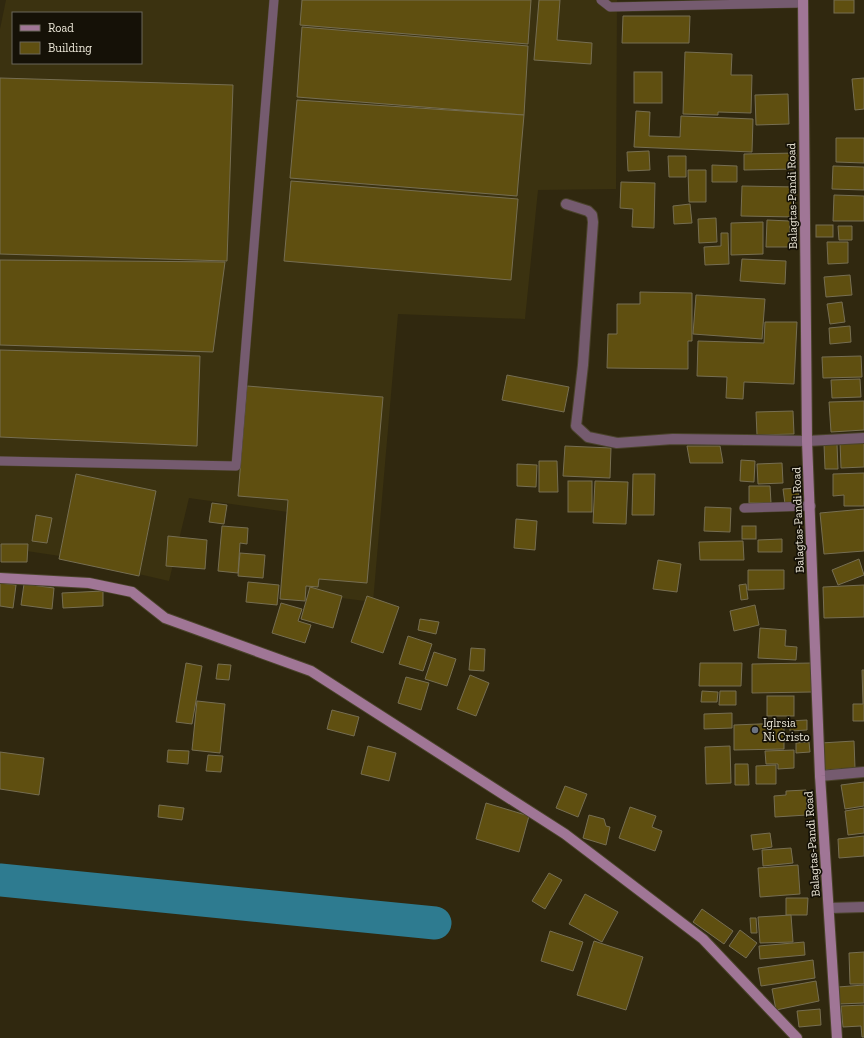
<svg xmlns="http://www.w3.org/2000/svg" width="864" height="1038" font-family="'Zilla Slab',serif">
	<rect width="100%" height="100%" fill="#30280f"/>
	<path fill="#3b3210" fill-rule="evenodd" d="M6 0H617L616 189 538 190 525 319 398 314 373 602 302 593V514L189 498 169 581 60 556 0 547V29ZM13 13H141V63H13Z"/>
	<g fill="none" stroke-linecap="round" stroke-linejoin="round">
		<polyline stroke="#2e7b90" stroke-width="33" points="0,880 435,923"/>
	</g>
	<g fill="#5f4f10" stroke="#766e52">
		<polygon points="302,0 531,0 528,44 300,25"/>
		<polygon points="539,0 560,0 557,40 592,43 591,64 534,60"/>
		<rect x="834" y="0" width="20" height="13"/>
		<polygon points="623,16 690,16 689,43 622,43"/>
		<polygon points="302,27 528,46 524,115 297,97"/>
		<polygon points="685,52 732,54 731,75 752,75 751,113 718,112 718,115 683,114"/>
		<rect x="634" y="72" width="28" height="31"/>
		<polygon points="0,78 233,85 227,261 0,254"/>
		<polygon points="864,78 864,109 855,110 852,79"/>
		<polygon points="788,94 789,124 756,125 755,95"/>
		<polygon points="297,100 524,115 517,196 290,178"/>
		<polygon points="636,111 650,112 649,136 680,137 681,116 753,119 752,152 634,147"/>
		<polygon points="836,138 864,138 864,163 836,162"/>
		<polygon points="649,151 650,170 628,171 627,152"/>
		<polygon points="796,153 796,169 744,170 744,154"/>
		<polygon points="668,156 686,156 686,177 669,177"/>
		<polygon points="712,165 737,166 737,182 712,182"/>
		<polygon points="833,166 864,167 864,190 832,189"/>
		<polygon points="688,170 706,170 706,202 689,202"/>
		<polygon points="291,181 518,199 511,280 284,261"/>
		<polygon points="621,182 655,183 654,228 632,227 633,209 620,208"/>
		<polygon points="742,186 796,187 795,217 741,216"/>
		<polygon points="834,195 864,196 864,221 833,221"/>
		<polygon points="690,204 692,223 674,224 673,206"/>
		<polygon points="716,218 717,242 699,243 698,219"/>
		<polygon points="767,220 790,221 789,247 766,247"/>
		<polygon points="763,222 763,254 731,255 731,223"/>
		<rect x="816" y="225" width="17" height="12"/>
		<polygon points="838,226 852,226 852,240 839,240"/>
		<polygon points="721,233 728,233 729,264 705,265 704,247 721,246"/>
		<polygon points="827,242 848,242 848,263 828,264"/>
		<polygon points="742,259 786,261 785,284 740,281"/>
		<polygon points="0,260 225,262 213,352 0,345"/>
		<polygon points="850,275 852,295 826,297 824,277"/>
		<polygon points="640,292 692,293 692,341 688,341 688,369 607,368 608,334 617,334 617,304 640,304"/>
		<polygon points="696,295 765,299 762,339 693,334"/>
		<polygon points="842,302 845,322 830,324 827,304"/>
		<polygon points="765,322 797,322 794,384 744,382 743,399 726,398 727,377 697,376 698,341 764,343"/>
		<polygon points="850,326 851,342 830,344 829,328"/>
		<polygon points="0,350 200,356 197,446 0,437"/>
		<polygon points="861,356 862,377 823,378 822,357"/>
		<polygon points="507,375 569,387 564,412 502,400"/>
		<polygon points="860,379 861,397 832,398 831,380"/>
		<polygon points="247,386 383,397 367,583 319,579 318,587 306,586 305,601 280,599 288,500 238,496"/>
		<polygon points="864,401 864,430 831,432 829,402"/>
		<polygon points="793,411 794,434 757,435 756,412"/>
		<polygon points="864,441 864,467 841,468 840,442"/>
		<polygon points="824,444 837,444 838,469 825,469"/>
		<polygon points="565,446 611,448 610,478 563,476"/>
		<polygon points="687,446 720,446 723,463 690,463"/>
		<polygon points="741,460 755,461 754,482 740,481"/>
		<polygon points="539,461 557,461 558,492 539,492"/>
		<polygon points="782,463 783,483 758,484 757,464"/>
		<polygon points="517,464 537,465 536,487 517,486"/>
		<polygon points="864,473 864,506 844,506 844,495 833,496 833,474"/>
		<polygon points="76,474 156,491 139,576 59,559"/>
		<polygon points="633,474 655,474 654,515 632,515"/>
		<rect x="568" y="481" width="24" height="31"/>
		<polygon points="595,481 628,482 626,524 593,523"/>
		<polygon points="749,486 770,486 771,503 749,503"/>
		<polygon points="798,488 800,503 785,504 783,489"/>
		<polygon points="212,503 227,505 224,524 209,522"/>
		<polygon points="705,507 731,508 730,532 704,531"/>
		<polygon points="864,509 864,551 824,554 820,513"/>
		<polygon points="36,515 52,518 47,543 32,541"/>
		<polygon points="516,519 537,521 535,550 514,548"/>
		<polygon points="222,526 248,528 247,544 240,543 238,573 218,571"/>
		<rect x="742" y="526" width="14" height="13"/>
		<polygon points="168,536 207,540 205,569 166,566"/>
		<polygon points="782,539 782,552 758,552 758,540"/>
		<polygon points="743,541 744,560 700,560 699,542"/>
		<polygon points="1,544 28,544 27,562 1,562"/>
		<polygon points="240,553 265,555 263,578 238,576"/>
		<polygon points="859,559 864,575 838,585 832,570"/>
		<polygon points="658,560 681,564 677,592 653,589"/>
		<polygon points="748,570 784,570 784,589 748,590"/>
		<polygon points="248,582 279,585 277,605 246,602"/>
		<polygon points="0,583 16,585 13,608 0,606"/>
		<polygon points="24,584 54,588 52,609 21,605"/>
		<polygon points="746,584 748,599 741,600 739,585"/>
		<polygon points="864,585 864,617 824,618 823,587"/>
		<polygon points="310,587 342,596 333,628 301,619"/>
		<polygon points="103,591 103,606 63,608 62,593"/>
		<polygon points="367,596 399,607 383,653 351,642"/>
		<polygon points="281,603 302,609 298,621 311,625 305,643 272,633"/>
		<polygon points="755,605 759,625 734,631 730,611"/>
		<polygon points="420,619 439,622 436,634 418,630"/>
		<polygon points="760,628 786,630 785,646 797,647 796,660 758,658"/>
		<polygon points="408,636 432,644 423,671 399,664"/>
		<polygon points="471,648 485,649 484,671 469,670"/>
		<polygon points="434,652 456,659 447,686 425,679"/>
		<polygon points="186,663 202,666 192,724 176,722"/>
		<polygon points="700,663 742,663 741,686 699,686"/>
		<polygon points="812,663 812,692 752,693 752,664"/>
		<polygon points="218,664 231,665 229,680 216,679"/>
		<polygon points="862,670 864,670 864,721 853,721 853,704 863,704"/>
		<polygon points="470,675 489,683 476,716 457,709"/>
		<polygon points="406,677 429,683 421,710 398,703"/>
		<polygon points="702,691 718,692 717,702 701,702"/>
		<polygon points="720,691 736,691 736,705 719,705"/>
		<rect x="767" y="696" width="27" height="20"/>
		<polygon points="197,701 225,704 220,753 192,750"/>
		<polygon points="332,710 359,717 354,736 327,729"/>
		<polygon points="732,713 732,728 704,729 704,714"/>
		<polygon points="807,720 807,730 790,731 789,721"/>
		<polygon points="784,723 784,749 734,750 734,725"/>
		<polygon points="854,741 855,768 823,770 821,743"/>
		<polygon points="809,742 810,752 796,753 796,743"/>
		<polygon points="368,746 396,753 389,781 361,774"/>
		<polygon points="730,746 731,783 706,784 705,747"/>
		<polygon points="168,750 189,751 188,764 167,762"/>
		<polygon points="794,750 794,768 778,769 778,764 766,764 765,751"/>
		<polygon points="0,752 44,758 39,795 0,789"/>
		<polygon points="208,755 223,756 221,772 206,771"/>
		<polygon points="735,764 748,764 749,785 735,785"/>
		<polygon points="776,765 776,784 756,784 756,766"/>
		<polygon points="864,782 864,806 845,809 841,785"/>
		<polygon points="565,786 587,794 578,817 556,808"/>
		<polygon points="806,790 807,815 775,817 774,796 786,795 786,791"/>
		<polygon points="486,803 529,816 519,852 476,839"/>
		<polygon points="159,805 184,808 182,820 158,817"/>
		<polygon points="630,807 656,816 652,827 662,831 655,851 619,838"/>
		<polygon points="864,808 864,833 848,835 845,811"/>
		<polygon points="589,815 604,819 606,826 610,827 606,845 583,838"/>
		<polygon points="770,833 772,847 753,850 751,835"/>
		<polygon points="864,836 864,856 839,858 838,839"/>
		<polygon points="791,848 793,863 763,866 762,850"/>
		<polygon points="798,865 800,894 760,897 758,868"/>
		<polygon points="549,873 562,880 545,909 532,901"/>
		<polygon points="585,894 618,912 602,942 569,924"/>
		<polygon points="786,898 808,898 807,915 786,915"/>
		<polygon points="702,909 733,931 724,944 693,922"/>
		<polygon points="791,915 793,942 760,943 758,917"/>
		<polygon points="750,918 756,918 757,933 751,933"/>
		<polygon points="740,930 757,943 746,958 729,946"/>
		<polygon points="550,931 583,942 573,971 541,961"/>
		<polygon points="594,941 643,957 626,1010 577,995"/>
		<polygon points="804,942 805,955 760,959 759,946"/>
		<polygon points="864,952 864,984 850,984 849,953"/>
		<polygon points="813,960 815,978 761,986 758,968"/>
		<polygon points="816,981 819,1001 776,1010 772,989"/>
		<polygon points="864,985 864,1003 839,1004 838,987"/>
		<polygon points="864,1005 864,1037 862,1037 861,1026 843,1027 841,1006"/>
		<polygon points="820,1009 821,1025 799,1027 797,1011"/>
	</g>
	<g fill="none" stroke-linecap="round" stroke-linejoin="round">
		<defs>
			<g id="lane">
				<polyline points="601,0 610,7 803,3"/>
				<polyline points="0,461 236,466 274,0"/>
				<polyline points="744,508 811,506"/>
			</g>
			<g id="street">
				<polyline points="566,204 588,211 592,215 593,222 583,365 576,426 588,437 617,443 673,439 807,441 864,438"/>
				<polyline points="820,776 864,772"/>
				<polyline points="829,908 864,907"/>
			</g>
			<g id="secondary">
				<polyline points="803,0 807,441 820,776 837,1038"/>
				<polyline points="0,578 89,583 132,592 165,618 311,671 565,834 703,939 797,1038"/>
			</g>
		</defs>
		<use href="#lane" stroke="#4a432b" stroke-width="10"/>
		<use href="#street" stroke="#4a432b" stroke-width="12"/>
		<use href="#secondary" stroke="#4a432b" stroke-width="12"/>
		<use href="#lane" stroke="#755b6f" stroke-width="9"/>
		<use href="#street" stroke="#755b6f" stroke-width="10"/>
		<use href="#secondary" stroke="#a07696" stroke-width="10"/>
	</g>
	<circle fill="#6b7280" stroke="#151107" stroke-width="1.5" cx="755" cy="730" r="4"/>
	<g text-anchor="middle" stroke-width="3.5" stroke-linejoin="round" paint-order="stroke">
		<g font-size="12" fill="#ebe6d7" stroke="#151107">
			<text transform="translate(792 196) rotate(-91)" y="4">Balagtas-Pandi Road</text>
			<text transform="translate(798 520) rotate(-92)" y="4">Balagtas-Pandi Road</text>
			<text transform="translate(812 844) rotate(-94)" y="4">Balagtas-Pandi Road</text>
		</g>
		<g font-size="12" fill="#ebe6d7" stroke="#151107" text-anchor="start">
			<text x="763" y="727">Iglrsia<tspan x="763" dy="14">Ni Cristo</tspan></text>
		</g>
	</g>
	<rect x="12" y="12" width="130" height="52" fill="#151107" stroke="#6b665a"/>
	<rect x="20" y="25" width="20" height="6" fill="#a07696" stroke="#6b665a"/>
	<text x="48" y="32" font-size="12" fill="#ebe6d7">Road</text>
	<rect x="20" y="42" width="20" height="12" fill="#5f4f10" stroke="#6b665a"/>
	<text x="48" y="52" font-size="12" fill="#ebe6d7">Building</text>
</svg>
